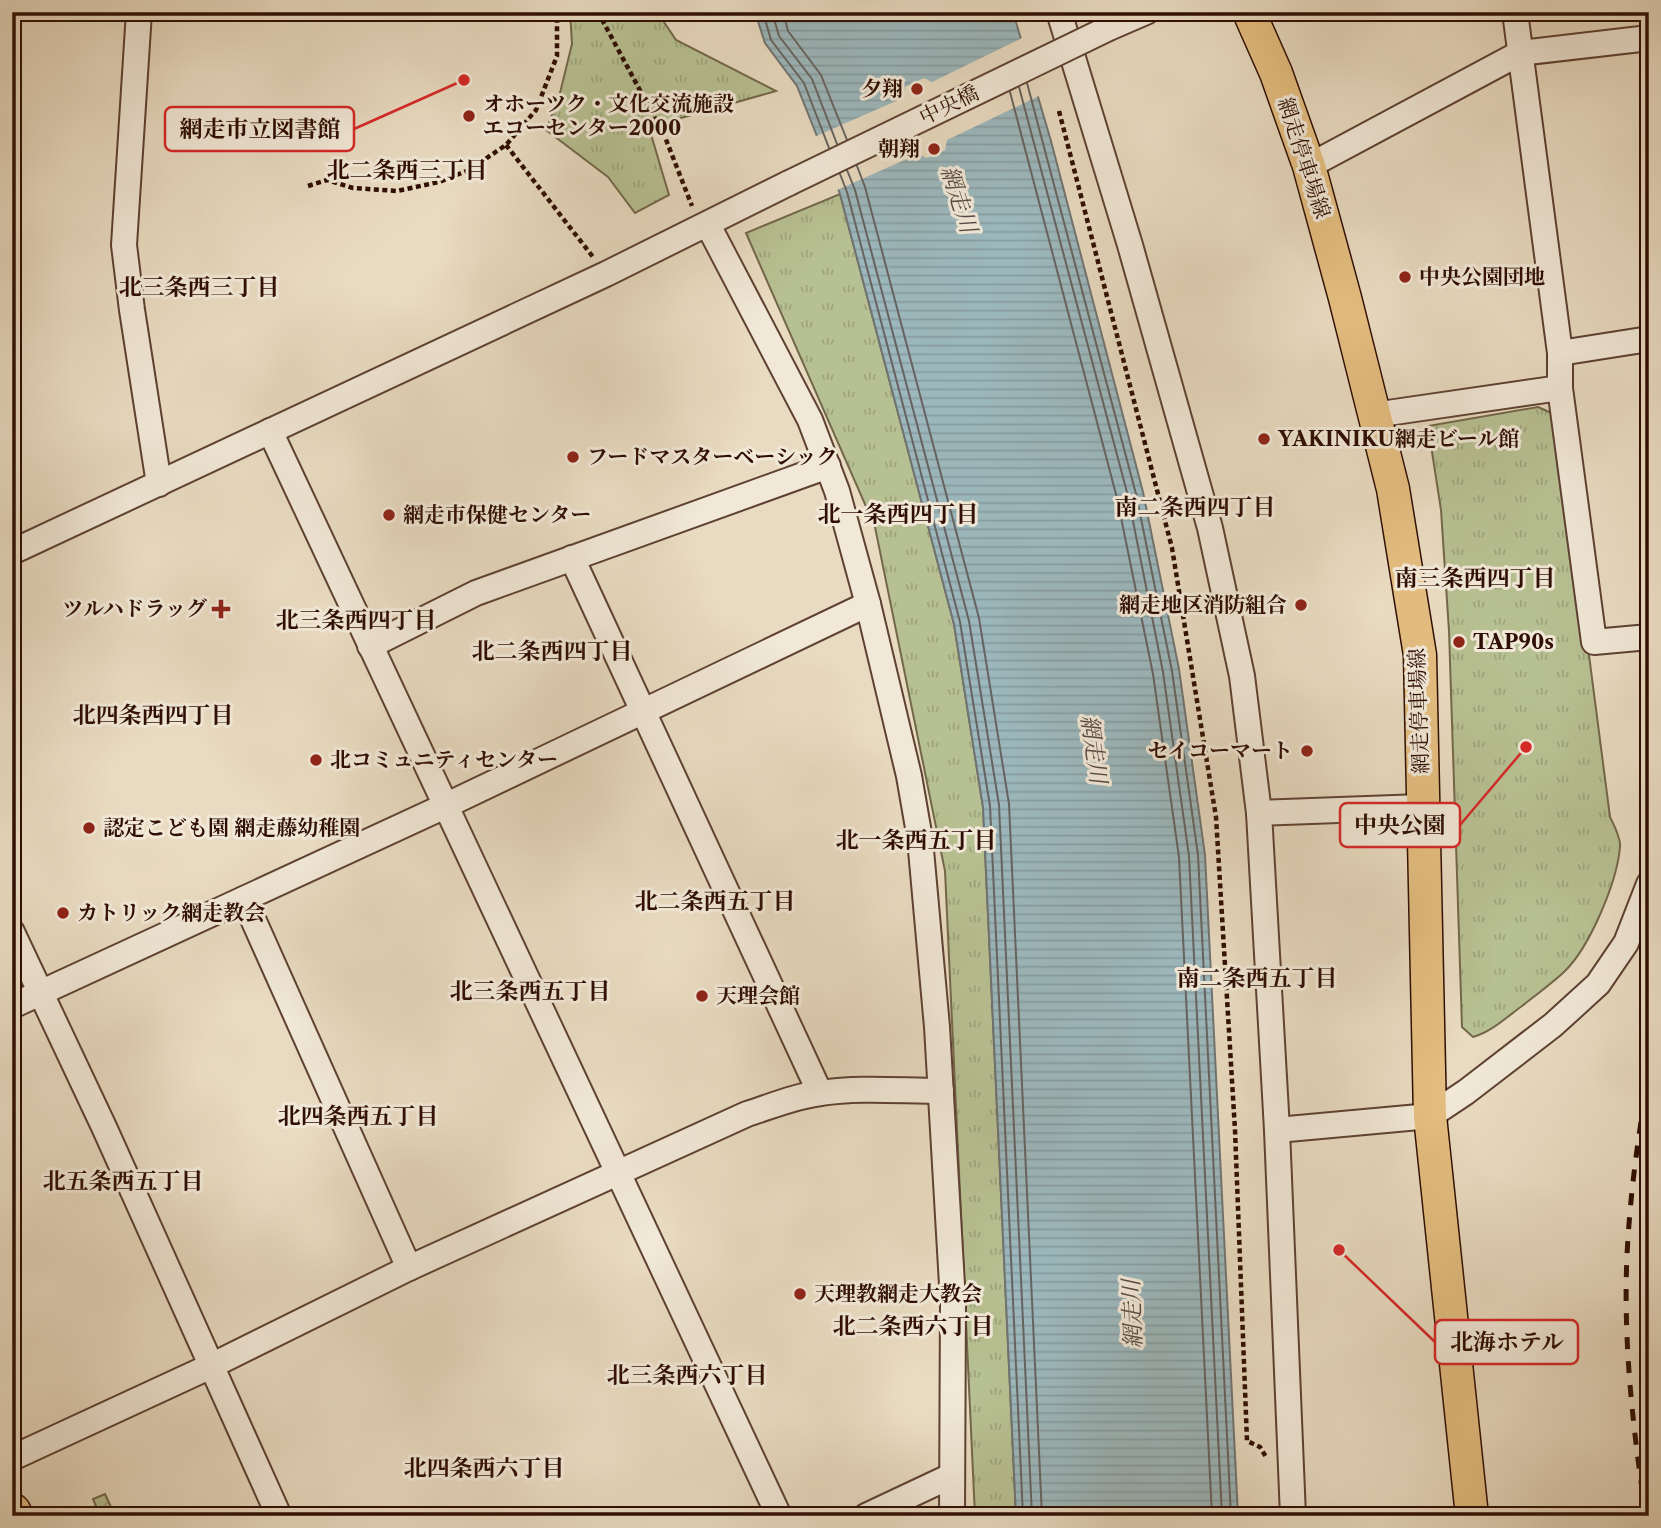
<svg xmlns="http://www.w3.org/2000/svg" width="1661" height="1528" font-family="'Libre Caslon Text','Noto Serif JP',serif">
	<defs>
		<pattern id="grass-tufts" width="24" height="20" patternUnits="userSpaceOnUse" patternTransform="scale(1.75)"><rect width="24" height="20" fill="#b7c092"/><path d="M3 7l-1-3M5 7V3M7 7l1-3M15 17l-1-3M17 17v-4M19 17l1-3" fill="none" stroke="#9ea47c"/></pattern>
		<pattern id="garden-furrows" width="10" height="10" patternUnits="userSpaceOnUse" patternTransform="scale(1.75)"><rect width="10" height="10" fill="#b7c092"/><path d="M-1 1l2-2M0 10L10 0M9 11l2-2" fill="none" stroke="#9ea47c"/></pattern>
		<pattern id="water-rules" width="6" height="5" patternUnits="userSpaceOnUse" patternTransform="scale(1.75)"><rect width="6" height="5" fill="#9cb8bd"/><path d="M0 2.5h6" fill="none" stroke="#879da1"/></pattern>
	</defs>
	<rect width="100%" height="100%" fill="#e9dbc1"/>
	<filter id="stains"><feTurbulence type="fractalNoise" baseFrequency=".00286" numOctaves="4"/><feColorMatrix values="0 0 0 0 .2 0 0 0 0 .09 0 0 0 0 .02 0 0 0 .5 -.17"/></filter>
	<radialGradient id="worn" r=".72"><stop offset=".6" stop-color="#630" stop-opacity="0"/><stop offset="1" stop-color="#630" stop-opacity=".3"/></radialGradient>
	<g fill="url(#grass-tufts)" stroke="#73674a" stroke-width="2">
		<polygon points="570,12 661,12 664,22 676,40 776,91 674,120 650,131 669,195 635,213 608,177 546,130 559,97 572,44"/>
		<polygon points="840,194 954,624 983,807 1016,1516 975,1516 945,871 875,527 746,233"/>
		<path d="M1538 407 1556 415 1565 470 1610 817C1614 825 1621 838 1620 847 1617 882 1590 947 1564 972 1551 984 1536 995 1522 1006 1507 1017 1491 1032 1473 1037L1462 1027 1449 631 1441 510 1428 426Z"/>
	</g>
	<polygon fill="url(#garden-furrows)" stroke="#73674a" stroke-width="2" points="105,1494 115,1516 100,1516 93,1499"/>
	<polygon fill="url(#water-rules)" stroke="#707473" stroke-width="2" points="755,12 1013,12 1051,141 1143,492 1179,669 1205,855 1238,1516 1016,1516 983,807 954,624 840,194 797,86 765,43"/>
	<polygon fill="#e9dbc1" points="1024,37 1041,95 947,140 945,150 927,158 918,154 835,191 814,137 903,98 905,87 924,78 932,82"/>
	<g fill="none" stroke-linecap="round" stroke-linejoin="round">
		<g stroke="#666360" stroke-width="2">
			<polyline points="763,12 771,40 804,83 829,148"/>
			<polyline points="772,12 779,36 812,79 837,144"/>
			<polyline points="783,12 788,31 821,75 847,140"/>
			<polyline points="1027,83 1136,494 1172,671 1198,855 1231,1516"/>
			<polyline points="1019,87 1128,496 1163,672 1189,856 1222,1516"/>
			<polyline points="1010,92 1117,498 1153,674 1179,857 1212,1516"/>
			<polyline points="857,166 865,187 979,618 1009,804 1042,1516"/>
			<polyline points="847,170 855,190 969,621 999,805 1032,1516"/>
			<polyline points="840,174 847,192 960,622 990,806 1023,1516"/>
		</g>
		<defs>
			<g id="minor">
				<polyline points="139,12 124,245 132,310 159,484"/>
				<polyline points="1059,12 1130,245 1210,528 1242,676 1259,813 1277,1130 1293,1516"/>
				<polyline points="1515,12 1560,353 1560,388 1594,642 1649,637"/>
				<polyline points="1109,28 1146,12"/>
				<polyline points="1309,166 1520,53 1649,38"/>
				<polyline points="708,225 810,420 837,491 868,604 909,776 920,839 937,1027 953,1302 952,1516"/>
				<polyline points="1560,353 1649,339"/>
				<polyline points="1374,415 1560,388"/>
				<polyline points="270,431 779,1516"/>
				<polyline points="12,552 606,274 789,183"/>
				<polyline points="572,558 820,1093"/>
				<polyline points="370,646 476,593 828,466"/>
				<polyline points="1259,813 1422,807"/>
				<polyline points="244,899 409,1268"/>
				<polyline points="12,932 104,1127 279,1516"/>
				<polyline points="12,1006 445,806 868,604"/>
				<polyline points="1277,1130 1430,1116 1466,1092 1553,1025 1598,984 1626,943 1649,884"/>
				<path d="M12 1458 211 1366 409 1268 747 1114C772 1106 795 1096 821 1093 860 1087 901 1091 941 1091"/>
				<polyline points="866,1516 951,1476"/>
			</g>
			<polyline id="major" points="1249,12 1276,73 1309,166 1345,298 1393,489 1420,655 1430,1116 1472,1516"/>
			<polyline id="highway" points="12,1512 14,1516"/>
		</defs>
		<use href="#minor" stroke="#5e4132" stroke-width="28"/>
		<use href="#major" stroke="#2f0e03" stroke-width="35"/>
		<use href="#highway" stroke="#2f0e03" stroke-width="40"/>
		<g stroke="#2f0e03" stroke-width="4.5" stroke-dasharray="5 3.5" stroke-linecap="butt">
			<polyline points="598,12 665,137 692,206"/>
			<polyline points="1059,111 1172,548 1216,817 1235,1130 1247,1441 1260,1447 1266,1457"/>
			<polyline points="506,145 593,257"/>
			<polyline points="308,186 327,180 353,188 397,191 439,182 469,170 506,145 536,110 557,56 557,12"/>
		</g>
		<use href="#minor" stroke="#f1e8d7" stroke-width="24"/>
		<use href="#major" stroke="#e4be80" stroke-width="32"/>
		<use href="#highway" stroke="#e4be80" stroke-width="37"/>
		<path stroke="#2f0e03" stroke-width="5" stroke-dasharray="12 12" stroke-linecap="butt" d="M1646 1516C1633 1430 1623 1342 1627 1255 1630 1195 1638 1135 1649 1075"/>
		<defs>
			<polyline id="minor-bridge" points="789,183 1109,28"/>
		</defs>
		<use href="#minor-bridge" stroke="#5e4132" stroke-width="28" stroke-linecap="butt"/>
		<use href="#minor-bridge" stroke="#f1e8d7" stroke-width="24"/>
	</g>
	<g fill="#8f2418" stroke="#f1e8d7" stroke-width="2.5">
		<circle cx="917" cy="89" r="7"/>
		<circle cx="469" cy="116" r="7"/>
		<circle cx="934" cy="149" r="7"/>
		<circle cx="1405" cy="277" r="7"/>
		<circle cx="1264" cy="439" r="7"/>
		<circle cx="573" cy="457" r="7"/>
		<circle cx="389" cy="515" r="7"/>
		<circle cx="1301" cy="605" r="7"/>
		<path d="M217.5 598.5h7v7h7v7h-7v7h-7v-7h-7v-7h7z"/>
		<circle cx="1459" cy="642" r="7"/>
		<circle cx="1307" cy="751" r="7"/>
		<circle cx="316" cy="760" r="7"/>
		<circle cx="89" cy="828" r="7"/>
		<circle cx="63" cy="913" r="7"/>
		<circle cx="702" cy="996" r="7"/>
		<circle cx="800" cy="1294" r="7"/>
	</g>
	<g text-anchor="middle" stroke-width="6" stroke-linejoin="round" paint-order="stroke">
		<g font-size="21" font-weight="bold" fill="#2f0e03" stroke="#f1e8d7" text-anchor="start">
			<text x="903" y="96" text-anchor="end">夕翔</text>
			<text x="483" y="111">オホーツク・文化交流施設<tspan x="483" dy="24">エコーセンター2000</tspan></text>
			<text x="920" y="156" text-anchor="end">朝翔</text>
			<text x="1419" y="284">中央公園団地</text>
			<text x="1278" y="446">YAKINIKU網走ビール館</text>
			<text x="587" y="464">フードマスターベーシック</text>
			<text x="403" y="522">網走市保健センター</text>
			<text x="1287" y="612" text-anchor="end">網走地区消防組合</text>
			<text x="207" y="616" text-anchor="end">ツルハドラッグ</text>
			<text x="1473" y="649">TAP90s</text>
			<text x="1293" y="758" text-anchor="end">セイコーマート</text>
			<text x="330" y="767">北コミュニティセンター</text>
			<text x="103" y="835">認定こども園 網走藤幼稚園</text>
			<text x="77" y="920">カトリック網走教会</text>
			<text x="716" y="1003">天理会館</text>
			<text x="814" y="1301">天理教網走大教会</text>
		</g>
		<g font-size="21" fill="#2f0e03" stroke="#f1e8d7">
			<text transform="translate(949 105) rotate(-26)" y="7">中央橋</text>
			<text transform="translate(1304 158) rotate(72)" y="7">網走停車場線</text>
			<text transform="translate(1419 711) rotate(-92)" y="7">網走停車場線</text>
		</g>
		<g font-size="23" font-weight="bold" fill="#2f0e03" stroke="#f1e8d7">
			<text x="407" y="178">北二条西三丁目</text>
			<text x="199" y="295">北三条西三丁目</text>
			<text x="1195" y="515">南二条西四丁目</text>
			<text x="898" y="522">北一条西四丁目</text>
			<text x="1475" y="586">南三条西四丁目</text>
			<text x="356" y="628">北三条西四丁目</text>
			<text x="552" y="659">北二条西四丁目</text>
			<text x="153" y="723">北四条西四丁目</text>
			<text x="916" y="848">北一条西五丁目</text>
			<text x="715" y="909">北二条西五丁目</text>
			<text x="1257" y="986">南二条西五丁目</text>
			<text x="530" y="999">北三条西五丁目</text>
			<text x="358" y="1124">北四条西五丁目</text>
			<text x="123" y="1189">北五条西五丁目</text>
			<text x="913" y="1334">北二条西六丁目</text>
			<text x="687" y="1383">北三条西六丁目</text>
			<text x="484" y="1476">北四条西六丁目</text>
		</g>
		<g font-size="23" font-style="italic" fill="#554a44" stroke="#f1e8d7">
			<text transform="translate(959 199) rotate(72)" y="8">網走川</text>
			<text transform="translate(1094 749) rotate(82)" y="8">網走川</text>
			<text transform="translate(1132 1314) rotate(-92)" y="8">網走川</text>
		</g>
	</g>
	<path fill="none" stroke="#d62828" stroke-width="2.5" d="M464 80L354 129M1526 747L1460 825M1339 1250L1435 1342"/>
	<g fill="#d62828" stroke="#f1e8d7" stroke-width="2.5">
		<circle cx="464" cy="80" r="7"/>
		<circle cx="1526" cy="747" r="7"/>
		<circle cx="1339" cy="1250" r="7"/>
	</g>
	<g fill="#f1e8d7" stroke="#d62828" stroke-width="2.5">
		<rect x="165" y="107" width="189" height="44" rx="7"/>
		<rect x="1340" y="803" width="120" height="44" rx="7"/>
		<rect x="1435" y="1320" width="143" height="44" rx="7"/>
	</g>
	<g font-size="23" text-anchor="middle" font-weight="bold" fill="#2f0e03">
		<text x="260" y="137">網走市立図書館</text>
		<text x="1400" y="833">中央公園</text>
		<text x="1507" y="1350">北海ホテル</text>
	</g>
	<rect width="1661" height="1528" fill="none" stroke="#e9dbc1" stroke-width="42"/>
	<rect x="14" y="14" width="1633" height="1500" fill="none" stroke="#2f0e03" stroke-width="3.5"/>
	<rect x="21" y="21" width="1619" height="1486" fill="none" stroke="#2f0e03" stroke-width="2"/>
	<rect width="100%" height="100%" filter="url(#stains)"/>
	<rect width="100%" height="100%" fill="url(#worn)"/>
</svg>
